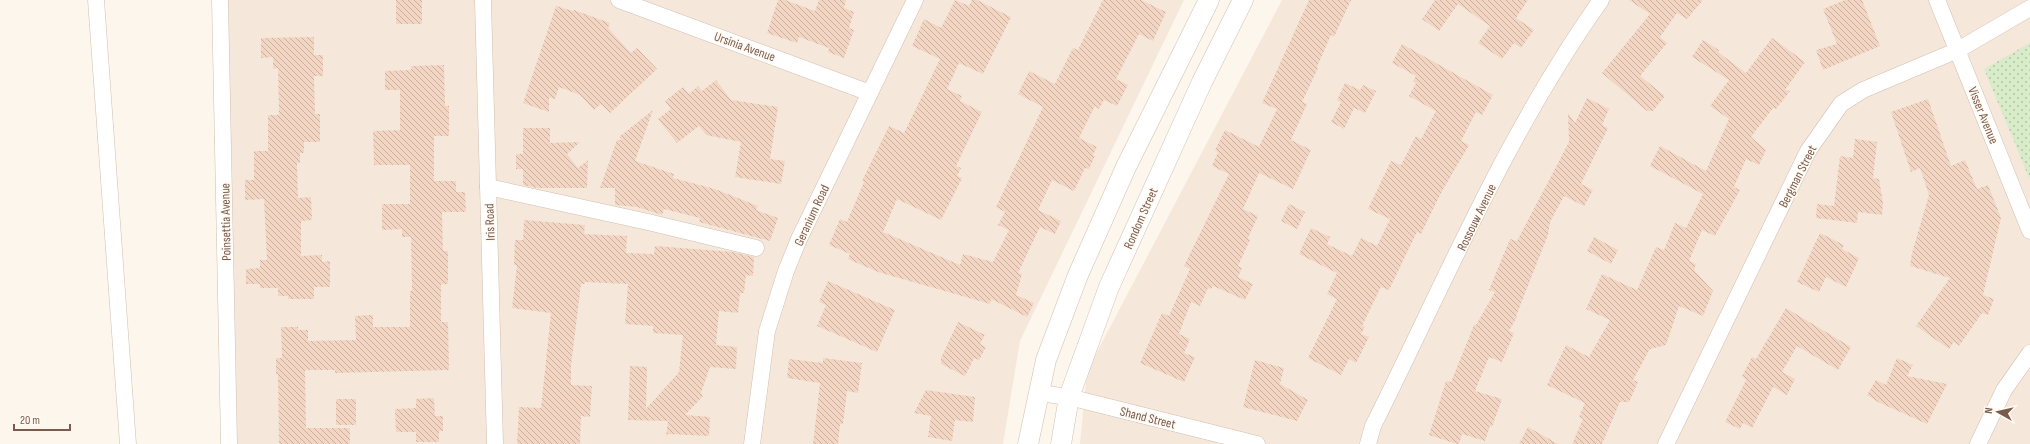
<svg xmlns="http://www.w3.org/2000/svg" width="2030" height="444" font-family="'Sofia Sans Condensed',sans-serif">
	<defs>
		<pattern id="grass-dots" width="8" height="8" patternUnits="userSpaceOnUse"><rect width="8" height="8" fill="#d8ecc9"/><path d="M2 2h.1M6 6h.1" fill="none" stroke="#b4c2a5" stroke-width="1.8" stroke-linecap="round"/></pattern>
		<pattern id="building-back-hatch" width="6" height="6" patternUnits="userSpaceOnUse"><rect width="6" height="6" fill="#f3d5c3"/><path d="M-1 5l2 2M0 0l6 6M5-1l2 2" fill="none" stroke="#cab0a1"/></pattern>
	</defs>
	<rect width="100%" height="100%" fill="#fdf6ec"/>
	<g fill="#f5e8da">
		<polygon points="215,0 1184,0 1020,341 1003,444 222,444"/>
		<polygon points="1282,0 2030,0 2030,444 1080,444 1087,371"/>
	</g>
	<polygon fill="url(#grass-dots)" points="2030,43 2030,180 1984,69"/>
	<g fill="url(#building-back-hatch)">
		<rect x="396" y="0" width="26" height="24"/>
		<polygon points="778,0 785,0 815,11 819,0 846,0 844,8 854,12 849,28 854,30 844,58 828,52 829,48 799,37 797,43 767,33"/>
		<polygon points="955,0 969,6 972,0 977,0 1011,17 983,74 959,63 947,89 962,96 960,101 982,112 956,166 961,168 957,176 962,178 941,220 897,199 883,232 960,265 963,254 993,262 1009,230 998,225 1005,212 996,207 1043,107 1018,94 1029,71 1055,84 1073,48 1078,50 1103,0 1141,0 1166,12 1153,41 1139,34 1116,79 1128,85 1117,106 1104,100 1099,109 1095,106 1079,138 1097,147 1093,155 1095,156 1089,169 1085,168 1074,191 1052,180 1038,210 1061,221 1055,234 1040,227 1018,273 1022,274 1016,295 1034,303 1027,317 991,299 990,304 878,272 848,259 850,254 829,245 840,219 847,222 864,182 862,181 889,126 904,133 940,59 912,46 924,19 941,28"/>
		<polygon points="1309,0 1351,0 1334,37 1331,35 1317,67 1318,68 1302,102 1307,104 1291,140 1311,150 1293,189 1259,173 1243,209 1258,216 1248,238 1250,240 1238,266 1242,268 1238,277 1253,284 1245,300 1213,286 1211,289 1208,288 1200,306 1191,302 1179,334 1190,339 1184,353 1195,357 1184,382 1140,363 1162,313 1169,316 1190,269 1184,266 1229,174 1212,166 1218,152 1215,150 1225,130 1259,147 1277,109 1262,103"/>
		<polygon points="1435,0 1528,0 1516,18 1534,30 1521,48 1514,43 1502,59 1478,43 1490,26 1458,4 1439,31 1422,19"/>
		<polygon points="1629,0 1703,0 1687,19 1677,13 1660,37 1667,43 1640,76 1665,96 1653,111 1647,111 1602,73 1650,14"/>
		<polygon points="1845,0 1862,0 1880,46 1823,70 1816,50 1837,44 1823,9"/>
		<polygon points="556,6 573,11 574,10 610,23 608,28 631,53 637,48 657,69 610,113 601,104 594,110 580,95 559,87 555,99 549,97 549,112 523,103"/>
		<polygon points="314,37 314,55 323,55 323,76 314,76 315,114 320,114 320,142 304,142 304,153 300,153 300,163 297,163 298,198 311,197 312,220 301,221 301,256 322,255 322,262 330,261 330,287 314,287 314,299 288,299 288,296 278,296 278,288 260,288 260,284 246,284 246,269 260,268 260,260 267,260 264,199 245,200 245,180 254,180 254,151 268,151 268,115 279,115 278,68 273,69 273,57 261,58 261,38"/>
		<polygon points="1772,38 1805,62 1785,90 1790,91 1776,109 1773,108 1751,137 1766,150 1759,165 1746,159 1734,187 1740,190 1715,236 1702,230 1689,261 1696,264 1694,270 1713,291 1703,316 1679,306 1666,345 1650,349 1633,380 1638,382 1629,402 1620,402 1602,444 1572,444 1583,419 1579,417 1585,403 1547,385 1566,345 1589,357 1610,320 1586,309 1602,274 1637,290 1656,247 1664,250 1675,223 1686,228 1703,194 1650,166 1660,146 1706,171 1729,119 1710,106 1729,80 1692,57 1703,40 1719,50 1718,52 1746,73"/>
		<polygon points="1402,44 1493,95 1482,115 1476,112 1461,141 1469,145 1441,193 1421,234 1417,232 1389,290 1381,287 1362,326 1365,327 1361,334 1369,337 1356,363 1349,359 1341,375 1308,358 1337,299 1327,294 1337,273 1299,254 1311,228 1330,237 1327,244 1352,256 1361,238 1377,246 1390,219 1368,209 1391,161 1401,165 1416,136 1421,139 1436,111 1409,96 1416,83 1413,81 1416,76 1392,63"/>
		<polygon points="444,65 445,106 449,106 449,136 434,136 434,181 456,181 456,192 465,192 466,212 442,212 443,251 448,251 448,284 441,284 441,322 448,322 449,370 335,373 335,370 305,370 306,428 350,428 350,444 279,444 278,374 276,374 276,358 282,358 281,327 298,327 298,330 308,330 308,341 356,340 355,316 373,315 373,327 410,327 410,291 412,291 411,237 402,237 402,229 382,230 382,204 410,204 410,165 374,165 373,131 400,130 400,90 385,90 385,71 411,70 411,66"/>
		<polygon points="716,80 731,100 778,107 770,159 785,161 781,184 735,177 741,142 706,135 699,126 677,143 658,119 671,109 665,101 683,87 689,94 698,86 702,91"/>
		<polygon points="1345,83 1360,90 1363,85 1376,91 1365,113 1354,108 1344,129 1331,122 1341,102 1337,100"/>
		<polygon points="1587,98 1609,109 1602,125 1608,128 1581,184 1593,190 1584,206 1564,196 1550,222 1548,235 1516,316 1517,317 1509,331 1514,333 1502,362 1489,357 1475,391 1502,399 1492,427 1490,426 1485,441 1462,434 1459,444 1457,444 1429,435 1446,381 1451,382 1474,325 1476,325 1495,292 1489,290 1510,239 1517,241 1569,142 1568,113 1575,123"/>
		<polygon points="1928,99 1951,166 1965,160 1977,189 1988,185 2001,218 1983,295 1994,299 1988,315 1982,313 1959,346 1954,342 1949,349 1916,326 1950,278 1910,266 1912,253 1929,195 1920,168 1911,172 1891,112"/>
		<polygon points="653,110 635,161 674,174 673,178 715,189 758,206 756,210 778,218 770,241 699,222 700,218 664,209 662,215 637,207 615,205 615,188 600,188 617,140 622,140 619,137"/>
		<polygon points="523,128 550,128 550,143 580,142 567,154 578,168 588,160 587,188 537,188 523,185 523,169 516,169 516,154 523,154"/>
		<polygon points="1855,139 1877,142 1873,178 1879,179 1883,203 1882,215 1858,212 1857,223 1816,218 1817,204 1834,206 1840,156 1853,158"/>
		<polygon points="1289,204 1305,212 1297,229 1281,221"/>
		<polygon points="524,220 585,225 584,234 627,236 626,253 654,254 655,246 733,252 754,257 753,276 746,275 744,293 740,293 738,313 719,311 716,345 737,347 736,369 710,367 701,393 703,396 685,415 710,417 709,436 668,434 666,437 668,421 628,420 630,366 647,367 646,409 679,372 683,335 653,333 653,326 625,324 628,284 585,282 585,284 581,284 571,366 571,385 592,386 590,417 581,416 580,444 517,444 519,407 541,408 551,313 512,308 517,265 514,265 515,240 523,240"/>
		<polygon points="1820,233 1844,245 1842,249 1859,258 1846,287 1826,277 1819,292 1797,282"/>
		<polygon points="1594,237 1618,250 1611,264 1587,251"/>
		<polygon points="828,281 895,310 877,352 817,326 826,305 819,302"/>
		<polygon points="1786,308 1851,347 1838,370 1797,346 1782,372 1795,379 1787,395 1773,387 1752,428 1743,423 1740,429 1725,422 1746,380 1742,376 1752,357 1756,359"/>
		<polygon points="958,322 985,335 980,344 986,347 979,360 974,358 965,376 941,364 941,358"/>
		<polygon points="823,358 862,363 858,393 847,391 843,424 840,424 838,444 813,444 820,383 787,378 789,359 823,363"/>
		<polygon points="1897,358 1913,365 1907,376 1947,384 1927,424 1878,402 1867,395 1876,380 1886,385"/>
		<polygon points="1255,360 1284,368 1280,384 1308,400 1297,421 1243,407"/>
		<polygon points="926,390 975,397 973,422 955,420 952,441 928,437 931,416 914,413"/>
		<polygon points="434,398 435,416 443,416 443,431 439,431 439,442 416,442 416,432 396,432 395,409 416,408 416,399"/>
		<rect x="336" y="399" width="20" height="26"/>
		<polygon points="1528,427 1558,444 1519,444"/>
	</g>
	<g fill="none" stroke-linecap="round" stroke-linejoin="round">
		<defs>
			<g id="minor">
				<polyline points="96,0 128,444"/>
				<polyline points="220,0 229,444"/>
				<polyline points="483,0 495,444"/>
				<polyline points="619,0 870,93"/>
				<polyline points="1937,0 2030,231"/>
				<polyline points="488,187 648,222 756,248"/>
				<polyline points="1039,393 1069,397 1257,444"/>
				<polyline points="752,444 767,331 786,271 799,239 915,0"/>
				<path d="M1368 444 1373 426C1445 282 1507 132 1601 0"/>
				<polyline points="1666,444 1808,151 1841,104 1863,90 1958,50 2030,8"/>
				<polyline points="1978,444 2004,390 2030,353"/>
			</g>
			<g id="tertiary">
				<polyline points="1028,444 1046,360 1078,275 1126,167 1209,0"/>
				<polyline points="1061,444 1069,397 1109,287 1202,82 1243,0"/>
			</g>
		</defs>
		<use href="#minor" stroke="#d1beb0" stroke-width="17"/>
		<use href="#tertiary" stroke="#d1beb0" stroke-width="21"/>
		<use href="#minor" stroke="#fff" stroke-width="16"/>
		<use href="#tertiary" stroke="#fff" stroke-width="20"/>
	</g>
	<g text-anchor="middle" stroke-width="3" stroke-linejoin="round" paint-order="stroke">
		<g font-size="13" fill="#7a5c4d" stroke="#fffaf3">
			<text transform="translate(745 46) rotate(20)" y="5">Ursinia Avenue</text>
			<text transform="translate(1984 115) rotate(68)" y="5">Visser Avenue</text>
			<text transform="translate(1797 176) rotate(-63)" y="5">Bergman Street</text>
			<text transform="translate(811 215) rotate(-65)" y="5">Geranium Road</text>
			<text transform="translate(1476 217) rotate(-64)" y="5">Rossouw Avenue</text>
			<text transform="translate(1140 218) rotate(-66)" y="5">Rondom Street</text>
			<text transform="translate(225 222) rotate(-91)" y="5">Poinsettia Avenue</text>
			<text transform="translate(489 222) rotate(-92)" y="5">Iris Road</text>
			<text transform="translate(1148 417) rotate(14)" y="5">Shand Street</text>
		</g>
	</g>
	<g transform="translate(1998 412) rotate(278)" stroke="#fffaf3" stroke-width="3" paint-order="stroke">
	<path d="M0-3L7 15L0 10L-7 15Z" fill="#7a5c4d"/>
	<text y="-6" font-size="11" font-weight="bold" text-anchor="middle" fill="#7a5c4d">N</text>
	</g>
	<path d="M14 424v6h56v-6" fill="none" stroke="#7a5c4d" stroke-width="2"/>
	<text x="20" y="424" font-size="12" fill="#7a5c4d" stroke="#fffaf3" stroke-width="3" paint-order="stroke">20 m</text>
</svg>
